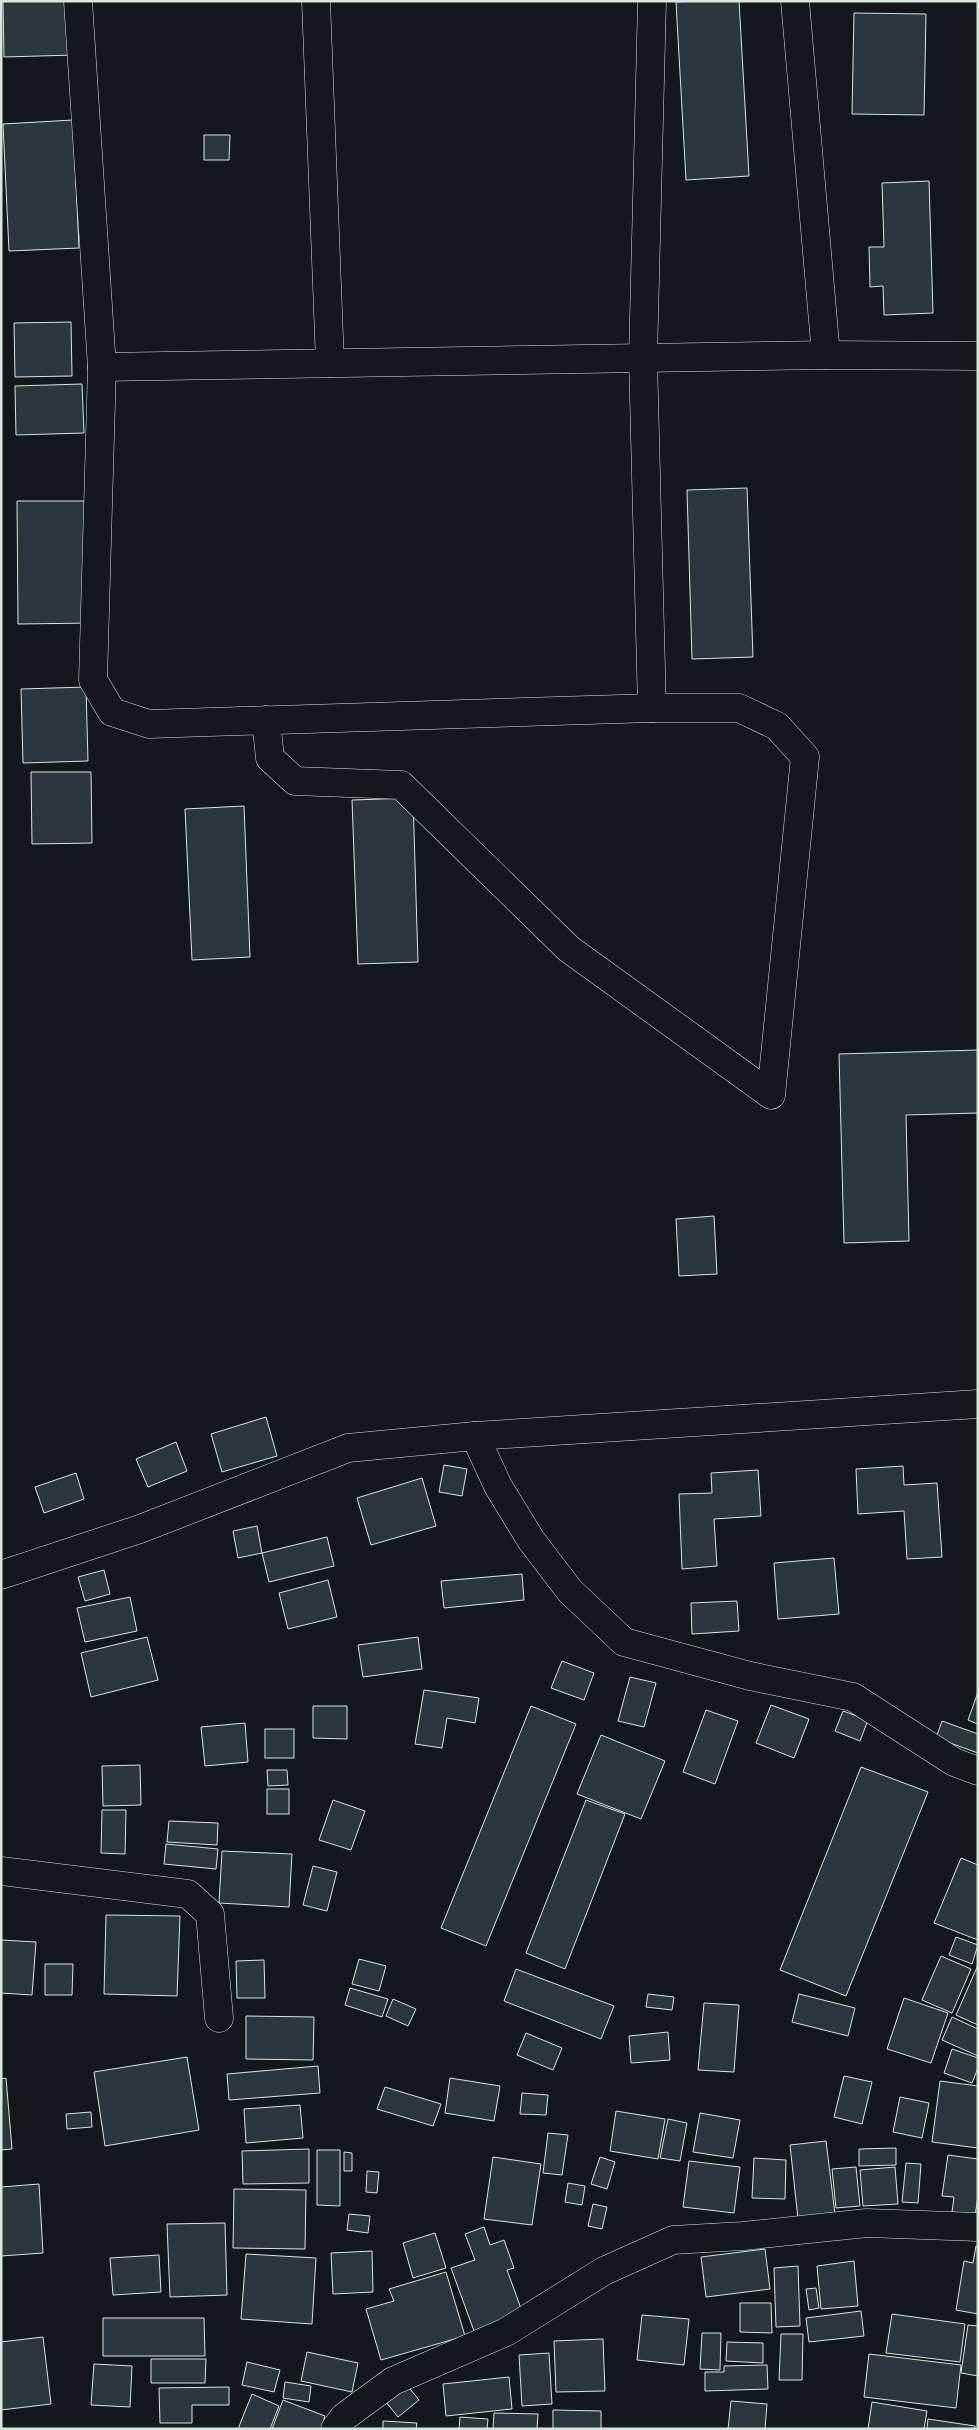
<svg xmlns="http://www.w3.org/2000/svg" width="979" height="2430" font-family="Lato,sans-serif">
	<rect width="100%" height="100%" fill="#14181c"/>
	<g fill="#2c363c" stroke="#d8e6dc">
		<polygon points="3,1 73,1 74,55 4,57"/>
		<polygon points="695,1 739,1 749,176 686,180 676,2"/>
		<polygon points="854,13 926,14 924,115 852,114"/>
		<polygon points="73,120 79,248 9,251 3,124"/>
		<polygon points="204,135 230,135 229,160 204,160"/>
		<polygon points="929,181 933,313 884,315 883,286 870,287 869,247 884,247 882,183"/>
		<polygon points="71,322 72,376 15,377 14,323"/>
		<polygon points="82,384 84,433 16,435 15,386"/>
		<polygon points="747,488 753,657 692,659 687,490"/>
		<polygon points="17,501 91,501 92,623 18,624"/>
		<polygon points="86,687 88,761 23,763 21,689"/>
		<polygon points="31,772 91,772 92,843 32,844"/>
		<polygon points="413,798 418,962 358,964 352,800"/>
		<polygon points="244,806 250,957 192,960 185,809"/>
		<polygon points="978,1050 978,1113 906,1115 909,1241 844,1243 839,1054"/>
		<polygon points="714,1216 717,1274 679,1276 676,1219"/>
		<polygon points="266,1417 277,1456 222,1472 211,1434"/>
		<polygon points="176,1442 187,1471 148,1487 136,1459"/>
		<polygon points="444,1465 467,1469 462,1496 439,1492"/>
		<polygon points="903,1466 904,1485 937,1483 942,1557 907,1559 904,1511 858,1514 856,1469"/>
		<polygon points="758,1470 761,1516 714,1519 717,1566 682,1569 679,1494 712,1493 711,1473"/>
		<polygon points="76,1473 84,1499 44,1513 35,1487"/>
		<polygon points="422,1478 436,1526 371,1545 357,1498"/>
		<polygon points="257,1526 262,1553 238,1558 233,1531"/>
		<polygon points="327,1537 334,1566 269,1582 262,1553"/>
		<polygon points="834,1558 839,1614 778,1619 774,1563"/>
		<polygon points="104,1570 110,1594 85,1601 78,1577"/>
		<polygon points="522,1574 524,1600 444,1608 441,1581"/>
		<polygon points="328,1580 337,1617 288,1629 279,1593"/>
		<polygon points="130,1597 137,1631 85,1642 77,1608"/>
		<polygon points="737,1601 739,1631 692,1634 691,1603"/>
		<polygon points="147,1637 158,1680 91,1697 81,1653"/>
		<polygon points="418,1637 422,1669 363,1677 358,1645"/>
		<polygon points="562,1661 594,1673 584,1700 551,1688"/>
		<polygon points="630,1677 656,1683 644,1727 618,1721"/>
		<polygon points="424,1690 479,1698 475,1723 447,1718 442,1748 415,1744"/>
		<polygon points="978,1692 978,1724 968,1720"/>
		<polygon points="771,1705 809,1719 794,1758 756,1743"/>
		<polygon points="313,1706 347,1706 347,1739 313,1738"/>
		<polygon points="531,1706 576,1724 486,1946 441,1928"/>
		<polygon points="706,1710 738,1721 715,1784 683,1772"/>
		<polygon points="843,1711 868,1720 860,1741 835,1731"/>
		<polygon points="942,1721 978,1734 978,1753 936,1738"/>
		<polygon points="245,1723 248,1762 205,1766 201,1727"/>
		<rect x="265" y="1729" width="29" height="29"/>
		<polygon points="601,1735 665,1761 641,1819 577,1794"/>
		<polygon points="140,1765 141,1805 103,1806 102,1766"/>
		<polygon points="861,1767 928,1792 846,1996 780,1970"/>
		<polygon points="267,1770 287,1770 288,1785 268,1786"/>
		<rect x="267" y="1789" width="22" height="25"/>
		<polygon points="333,1800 365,1811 351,1850 319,1840"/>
		<polygon points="586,1800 625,1814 565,1969 526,1953"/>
		<polygon points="102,1810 126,1810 125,1854 101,1853"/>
		<polygon points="169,1821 218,1823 217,1845 167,1842"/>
		<polygon points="166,1844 218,1849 216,1869 164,1864"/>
		<polygon points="222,1851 292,1854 289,1907 219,1903"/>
		<polygon points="961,1858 978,1865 978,1940 934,1923"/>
		<polygon points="313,1866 337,1872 327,1911 303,1905"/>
		<polygon points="106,1915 180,1916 177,1996 104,1994"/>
		<polygon points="956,1937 978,1945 972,1964 949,1955"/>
		<polygon points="1,1940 36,1942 32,1995 1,1993"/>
		<polygon points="941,1956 971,1969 952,2013 922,2000"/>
		<polygon points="359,1959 386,1966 379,1991 352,1984"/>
		<polygon points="264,1960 265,1998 237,1998 236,1961"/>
		<polygon points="45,1964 73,1964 72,1995 45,1995"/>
		<polygon points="978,1965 978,2025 956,2015"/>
		<polygon points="516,1969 614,2006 601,2039 504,2001"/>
		<polygon points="350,1988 388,1999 382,2017 345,2005"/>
		<polygon points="648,1994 674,1997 672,2010 646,2007"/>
		<polygon points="799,1994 855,2008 848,2036 792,2022"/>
		<polygon points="904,1998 948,2013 931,2063 887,2049"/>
		<polygon points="393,1999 416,2009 408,2026 386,2016"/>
		<polygon points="704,2003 739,2005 734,2072 698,2070"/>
		<polygon points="246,2016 314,2017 313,2060 246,2059"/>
		<polygon points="952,2017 978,2029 978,2056 942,2040"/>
		<polygon points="668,2032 670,2060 631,2063 629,2036"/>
		<polygon points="526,2033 562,2048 553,2070 517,2055"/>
		<polygon points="952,2049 978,2058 978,2068 972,2083 944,2073"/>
		<polygon points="187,2057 199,2130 105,2146 94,2072"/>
		<polygon points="318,2066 320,2093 229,2100 227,2074"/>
		<polygon points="844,2076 872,2082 862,2124 834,2117"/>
		<polygon points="6,2078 12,2149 1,2150 1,2079"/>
		<polygon points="450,2078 500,2086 494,2121 445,2113"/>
		<polygon points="940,2081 978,2086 978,2148 932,2142"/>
		<polygon points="385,2087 441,2104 433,2126 377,2109"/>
		<polygon points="522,2093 548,2095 546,2115 520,2114"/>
		<polygon points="900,2097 929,2103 922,2138 893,2132"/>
		<polygon points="300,2105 303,2138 246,2143 244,2109"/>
		<polygon points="616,2111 665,2119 658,2159 610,2151"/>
		<polygon points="91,2112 92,2127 67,2129 66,2114"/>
		<polygon points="700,2113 740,2120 733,2158 693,2152"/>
		<polygon points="668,2119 687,2123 680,2161 660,2158"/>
		<polygon points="548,2133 568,2135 562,2175 543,2173"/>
		<polygon points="826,2141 835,2214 798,2219 790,2145"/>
		<polygon points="896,2148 896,2165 859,2166 859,2149"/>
		<polygon points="309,2149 309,2183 243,2184 242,2151"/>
		<polygon points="317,2150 340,2150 340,2206 317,2205"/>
		<polygon points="344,2152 352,2153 352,2171 344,2171"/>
		<polygon points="948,2155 978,2159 978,2196 975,2216 952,2212 954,2197 942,2196"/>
		<polygon points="493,2157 541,2164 532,2225 484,2219"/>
		<polygon points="600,2157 615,2162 607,2189 591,2184"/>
		<polygon points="754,2158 786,2160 785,2199 752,2198"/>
		<polygon points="689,2161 740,2167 734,2213 683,2207"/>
		<polygon points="906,2163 921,2164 918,2203 902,2202"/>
		<polygon points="856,2167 860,2206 836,2208 832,2169"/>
		<polygon points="895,2167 898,2204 863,2206 860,2170"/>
		<polygon points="367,2171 379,2172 377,2193 366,2192"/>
		<polygon points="568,2183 585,2186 582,2205 565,2202"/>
		<polygon points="39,2184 43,2253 1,2256 1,2187"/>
		<polygon points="234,2189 306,2190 305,2249 233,2248"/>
		<polygon points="593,2204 607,2207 602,2229 588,2226"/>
		<polygon points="349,2214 370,2216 368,2233 347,2230"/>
		<polygon points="225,2223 227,2295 170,2297 167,2224"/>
		<polygon points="484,2227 490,2245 504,2240 514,2268 507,2270 523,2314 474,2331 451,2268 475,2260 465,2234"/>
		<polygon points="435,2233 446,2268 413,2278 403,2243"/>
		<polygon points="976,2246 978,2246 978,2314 956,2310 964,2261 973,2263"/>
		<polygon points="765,2249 770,2289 706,2297 701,2257"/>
		<polygon points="372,2251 373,2292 333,2294 331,2253"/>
		<polygon points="246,2254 316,2258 312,2324 241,2319"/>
		<polygon points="159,2255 161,2292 113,2295 110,2258"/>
		<polygon points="854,2261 858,2306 821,2309 817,2266"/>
		<polygon points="798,2266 800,2326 776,2327 774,2268"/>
		<polygon points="446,2272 465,2336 381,2360 366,2309 394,2301 389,2289"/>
		<polygon points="816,2288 819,2308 809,2310 806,2289"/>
		<polygon points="740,2303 771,2303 772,2333 740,2332"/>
		<polygon points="861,2311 864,2336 809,2342 806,2318"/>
		<polygon points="892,2314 965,2324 960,2362 886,2353"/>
		<polygon points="642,2315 689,2319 684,2365 637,2360"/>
		<polygon points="103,2318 204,2318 205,2356 103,2356"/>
		<polygon points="968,2325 978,2326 978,2376 961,2373"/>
		<polygon points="702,2333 721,2333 720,2370 700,2369"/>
		<polygon points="781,2334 803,2334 802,2380 779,2380"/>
		<polygon points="43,2337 51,2404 1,2410 1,2342"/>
		<polygon points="603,2339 605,2391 556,2392 554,2341"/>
		<polygon points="727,2342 763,2343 763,2363 726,2361"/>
		<polygon points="307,2352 358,2363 352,2392 301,2381"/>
		<polygon points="549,2353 552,2404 522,2406 519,2355"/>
		<polygon points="869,2354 961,2365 956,2408 864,2397"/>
		<polygon points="151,2359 206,2359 205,2383 151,2383"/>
		<polygon points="247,2362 280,2370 274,2392 242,2385"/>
		<polygon points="94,2364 132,2366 130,2407 91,2405"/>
		<polygon points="767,2365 768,2389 705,2391 705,2372 724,2372 724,2366"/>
		<polygon points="509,2377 512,2409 446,2416 443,2384"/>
		<polygon points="285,2382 311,2386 309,2402 283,2398"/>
		<polygon points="407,2385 419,2400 398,2417 386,2402"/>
		<polygon points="229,2387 229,2405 192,2405 192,2423 160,2423 159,2388"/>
		<polygon points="252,2394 279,2406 270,2429 238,2429"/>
		<polygon points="283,2400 325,2416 321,2429 272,2429"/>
		<polygon points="731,2401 767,2404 765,2429 728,2429"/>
		<polygon points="872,2402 927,2411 924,2429 868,2429"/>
		<polygon points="553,2410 601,2411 601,2429 553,2429"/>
		<polygon points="494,2413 538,2414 537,2429 493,2429"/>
		<polygon points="460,2417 488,2419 487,2429 459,2429"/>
		<polygon points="928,2419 975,2426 975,2429 927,2429"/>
		<polygon points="383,2421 417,2423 416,2429 383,2429"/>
	</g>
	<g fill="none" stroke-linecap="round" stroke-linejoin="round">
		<defs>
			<g id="minor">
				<polyline points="78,1 102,367 93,680 112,712 149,724 652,708 739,708 777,726 805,757 771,1095 569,949 401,785 295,781 270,758 266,720"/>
				<polyline points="316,1 330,363"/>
				<polyline points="795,1 826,355"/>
				<polyline points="102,367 826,355 978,356"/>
				<polyline points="652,708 643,358 652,1"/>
				<polyline points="475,1436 498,1486 531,1540 570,1591 624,1642 750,1676 853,1697 954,1762 978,1771"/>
				<polyline points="1,1575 140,1529 348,1448 475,1436 978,1404"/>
				<polyline points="1,1871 188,1894 210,1914 219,2018"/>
				<polyline points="335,2429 344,2417 393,2381 506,2332 604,2271 673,2240 743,2236 867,2223 978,2227"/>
			</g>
		</defs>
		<use href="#minor" stroke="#d8e6dc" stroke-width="29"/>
		<use href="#minor" stroke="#14181c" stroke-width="28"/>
	</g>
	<rect width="979" height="2430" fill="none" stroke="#d8e6dc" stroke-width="5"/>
</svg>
